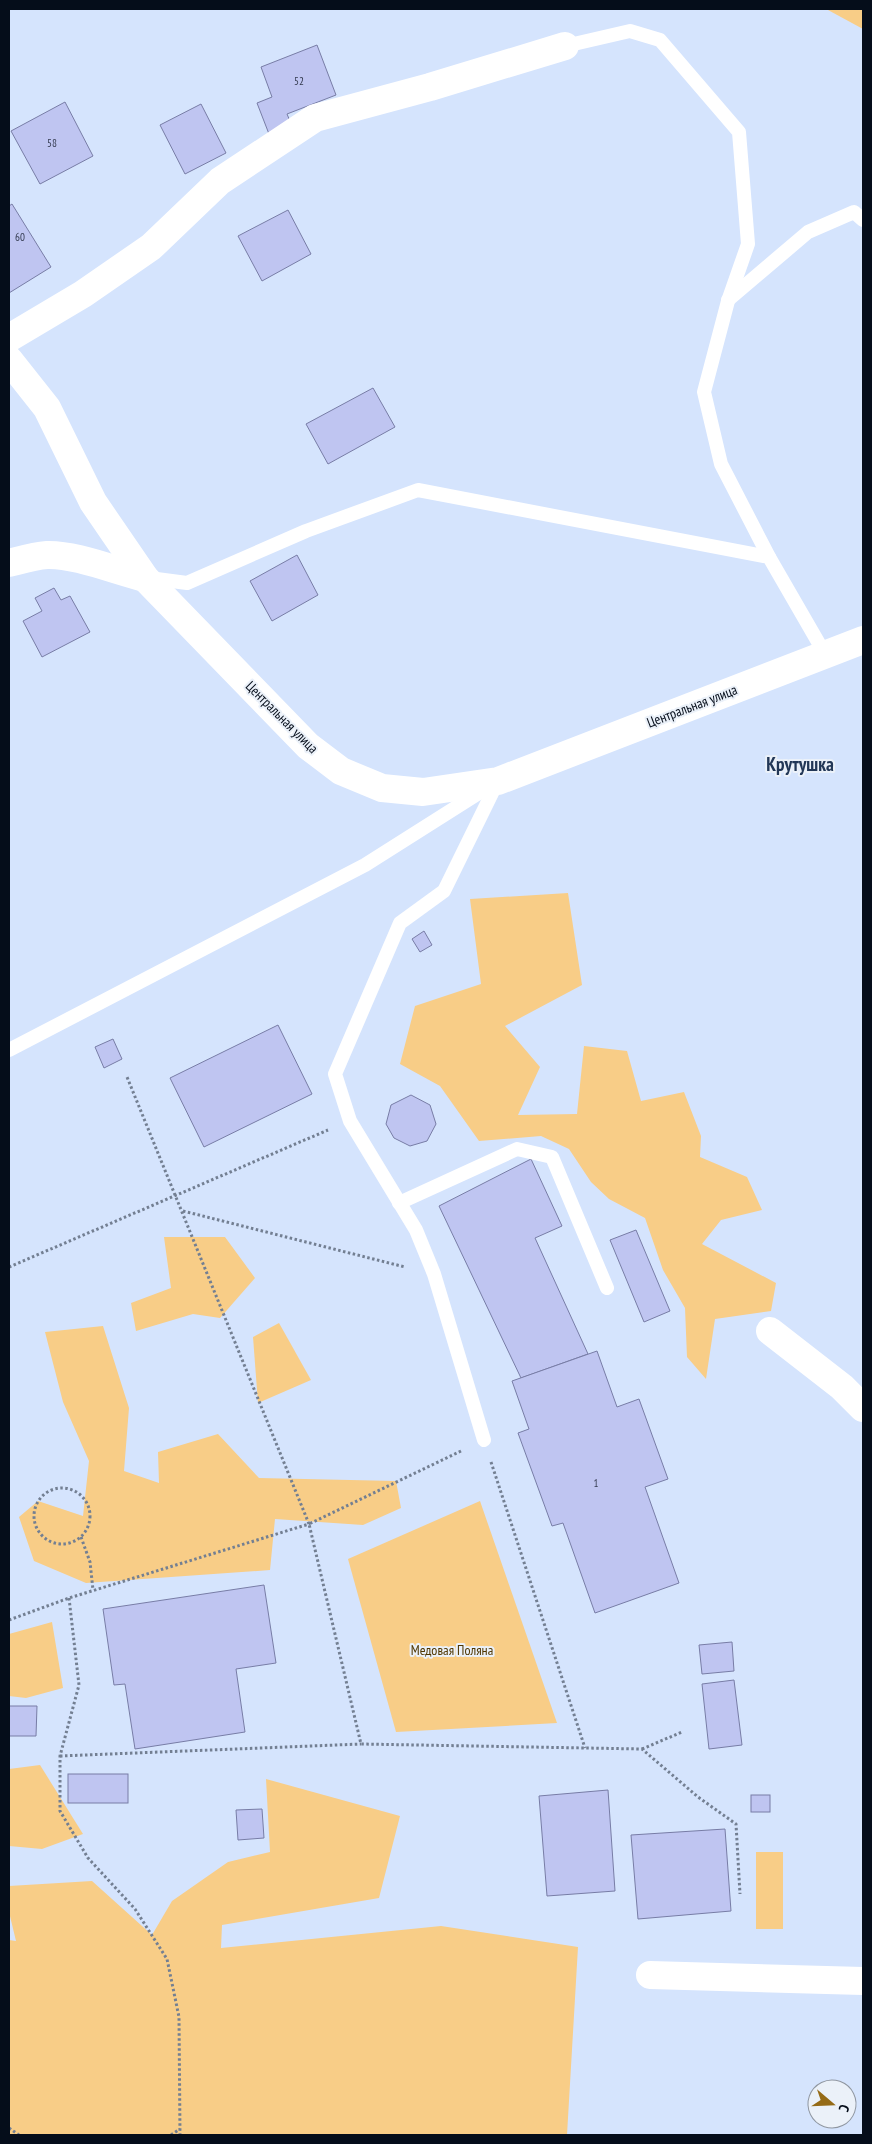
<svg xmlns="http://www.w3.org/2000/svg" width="872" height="2144" font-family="'PT Sans Narrow',sans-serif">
	<rect width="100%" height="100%" fill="#d5e4fd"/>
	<g fill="#f8cd87">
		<polygon points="827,9 863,9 863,29 828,10"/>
		<polygon points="568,893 582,985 505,1026 540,1067 518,1115 577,1114 584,1046 627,1051 641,1101 684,1092 701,1136 700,1157 747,1177 762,1210 721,1220 702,1244 776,1283 771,1311 715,1319 706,1379 687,1357 685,1308 663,1270 645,1218 609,1199 591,1182 569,1149 541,1136 479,1141 440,1086 400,1064 415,1006 481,984 470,899"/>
		<polygon points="164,1237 225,1237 255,1278 220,1318 193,1314 136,1331 131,1303 171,1288"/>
		<polygon points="279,1323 311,1380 258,1403 253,1337"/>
		<polygon points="103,1326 129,1408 124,1471 159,1483 158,1452 218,1434 259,1478 396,1481 401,1508 363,1525 275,1519 270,1570 86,1583 34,1561 19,1517 38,1501 83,1516 89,1461 63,1402 45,1332"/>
		<polygon points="480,1501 557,1723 396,1732 348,1559"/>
		<polygon points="52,1622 63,1688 26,1698 9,1696 9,1634"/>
		<polygon points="40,1765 83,1834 42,1849 9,1846 9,1769"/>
		<polygon points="266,1779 400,1816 379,1898 222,1925 221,1948 441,1926 578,1947 567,2135 9,2135 9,1940 16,1941 9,1912 9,1886 92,1881 152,1935 172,1901 228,1862 270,1852"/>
		<rect x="756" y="1852" width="27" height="77"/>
	</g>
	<g fill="#bfc5f1" stroke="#787da6">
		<polygon points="317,45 336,95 287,114 292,126 269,134 257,103 272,97 261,67"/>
		<polygon points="65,102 93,156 40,184 11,131"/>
		<polygon points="201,104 226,153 185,174 160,125"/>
		<polygon points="12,204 51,267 9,293 9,206"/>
		<polygon points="288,210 311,254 262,281 238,236"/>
		<polygon points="373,388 395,427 328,464 306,424"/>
		<polygon points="297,555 318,595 272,621 250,581"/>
		<polygon points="54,588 61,600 70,596 90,632 42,657 23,621 42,611 35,598"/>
		<polygon points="424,931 432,945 420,952 412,939"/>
		<polygon points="278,1025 312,1094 204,1147 170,1078"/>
		<polygon points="113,1039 122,1059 104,1068 95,1047"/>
		<polygon points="411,1095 430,1105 436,1124 427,1141 410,1146 394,1138 386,1124 391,1105"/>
		<polygon points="531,1159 562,1226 535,1238 588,1354 521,1378 439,1206"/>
		<polygon points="636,1230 670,1311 644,1322 610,1240"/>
		<polygon points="597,1351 617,1407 639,1399 668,1479 645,1487 679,1583 595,1613 563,1523 552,1526 518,1433 529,1429 512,1381"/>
		<polygon points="264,1585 276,1663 236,1669 245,1732 135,1749 125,1684 114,1685 103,1609"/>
		<polygon points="732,1642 734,1671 702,1674 699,1645"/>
		<polygon points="734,1680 742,1745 709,1749 702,1684"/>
		<polygon points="9,1706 37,1706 36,1736 9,1736"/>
		<rect x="68" y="1774" width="60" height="29"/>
		<polygon points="608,1790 615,1891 547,1896 539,1796"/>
		<rect x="751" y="1795" width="19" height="17"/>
		<polygon points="262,1809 264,1838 238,1840 236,1810"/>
		<polygon points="725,1829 731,1911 638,1919 631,1835"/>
	</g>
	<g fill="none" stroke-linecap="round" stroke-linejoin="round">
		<g stroke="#737f92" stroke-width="3" stroke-dasharray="2.5 2.5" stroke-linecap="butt">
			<polyline points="183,1211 405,1267"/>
			<polyline points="9,1267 328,1130"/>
			<polyline points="461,1451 309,1524 361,1744 642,1749 698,1797 736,1824 740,1894"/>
			<polyline points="491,1462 585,1748"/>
			<circle cx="62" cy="1516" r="28"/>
			<polyline points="81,1537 90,1562 93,1590"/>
			<polyline points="69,1598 79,1685 60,1756 60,1811 88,1858 135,1909 167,1959 179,2017 180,2135"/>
			<polyline points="9,1620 69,1598 309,1524 127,1077"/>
			<polyline points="642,1749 682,1732"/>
			<polyline points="60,1756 361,1744"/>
			<polyline points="9,2128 19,2135"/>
			<polyline points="171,2135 180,2129"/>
		</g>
		<g stroke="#fff" stroke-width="14">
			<polyline points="565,46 630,31 660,40 739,132 748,244 728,301 704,392 721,464 769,557"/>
			<polyline points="728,300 808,232 854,212 863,220"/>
			<polyline points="149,578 187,583 306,531 418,490 769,557 825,654"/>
			<polyline points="9,1050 365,865 485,789"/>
			<polyline points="399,1203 517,1149 552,1157 607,1288"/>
			<polyline points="484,1440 434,1274 416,1230 350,1121 335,1074 400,923 444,891 498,781"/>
		</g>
		<g stroke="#fff" stroke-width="28">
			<polyline points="9,338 83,294 151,247 220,181 315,118 430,87 565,46"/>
			<polyline points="9,360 47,408 93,502 145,578 308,746 341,771 382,788 423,792 498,781 863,640"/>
			<path d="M9 563C21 560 34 556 47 555 75 554 116 571 145 578"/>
			<polyline points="770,1331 842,1387 863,1408"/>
			<polyline points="650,1975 863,1981"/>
		</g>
	</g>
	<g text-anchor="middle" stroke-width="4" stroke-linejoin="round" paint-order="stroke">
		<g font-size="11" fill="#343b50">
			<text x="299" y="85">52</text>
			<text x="52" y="147">58</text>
			<text x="20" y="241">60</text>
			<text x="596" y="1487">1</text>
		</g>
		<g font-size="14" fill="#050d1a" stroke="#ebf1f9">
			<text transform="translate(692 706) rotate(-21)" y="5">Центральная улица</text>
			<text transform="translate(282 717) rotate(45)" y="5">Центральная улица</text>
		</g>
		<g font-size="14" fill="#4f3600" stroke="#ebf1f9">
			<text x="452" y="1655">Медовая Поляна</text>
		</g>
		<g font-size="19" font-weight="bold" fill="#223757" stroke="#ebf1f9">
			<text x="800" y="771">Крутушка</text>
		</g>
	</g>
	<rect width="872" height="2144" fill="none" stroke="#050d1a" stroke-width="20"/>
	<g transform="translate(832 2104) rotate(109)"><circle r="24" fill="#ebf1f9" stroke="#8f96a0"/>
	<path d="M0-4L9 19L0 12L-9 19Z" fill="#956b17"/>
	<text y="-8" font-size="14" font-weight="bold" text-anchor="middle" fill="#050d1a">С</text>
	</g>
</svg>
